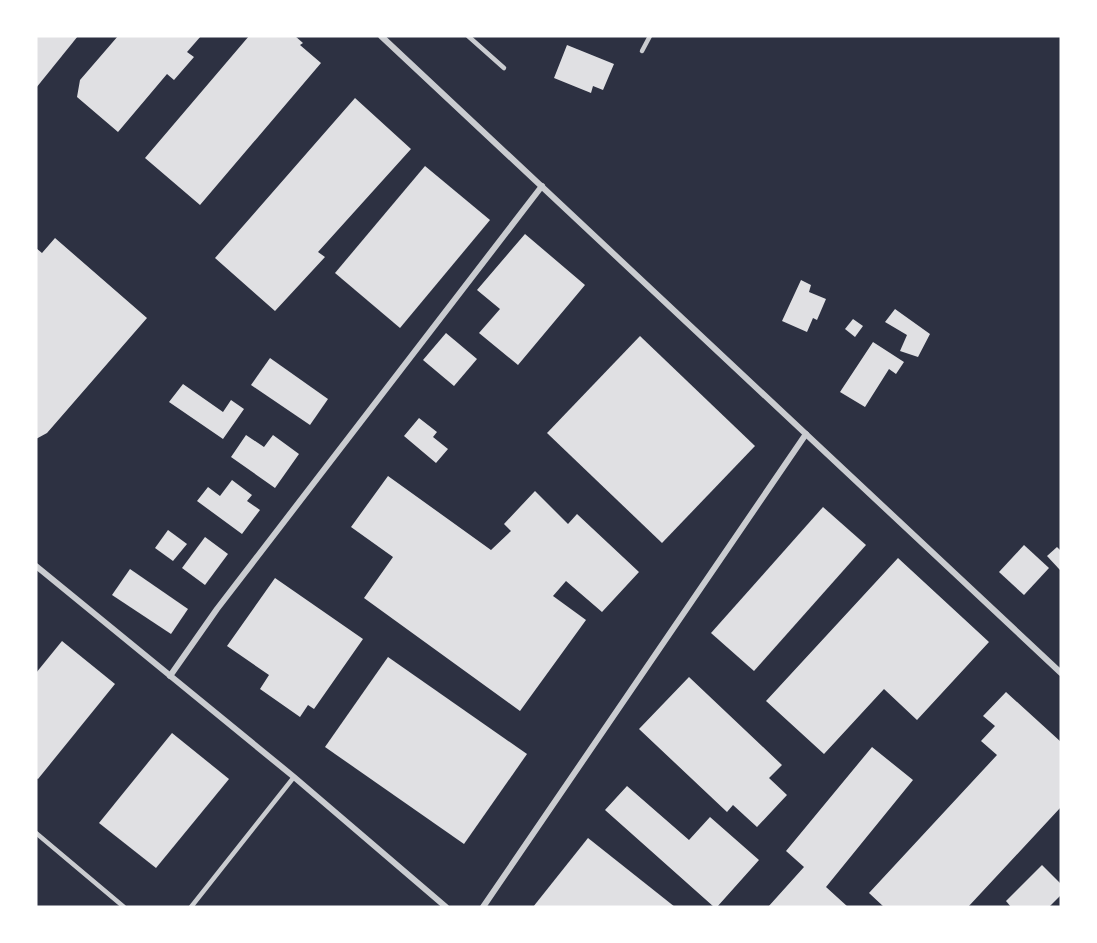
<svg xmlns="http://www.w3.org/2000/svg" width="1097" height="943" font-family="'Fira Sans Condensed',sans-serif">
	<rect width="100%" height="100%" fill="#2d3142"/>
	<g fill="#e0e0e3">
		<polygon points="36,36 78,36 36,88"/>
		<polygon points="118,36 201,36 187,52 194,57 174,80 167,74 118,132 77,97 80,80"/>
		<polygon points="249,36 295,36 303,43 300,45 321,63 200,205 145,158"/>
		<polygon points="567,45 614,64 603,90 593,86 591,93 554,78"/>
		<polygon points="355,98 411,149 318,252 325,257 275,311 215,258"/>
		<polygon points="425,166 490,220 400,328 335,273"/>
		<polygon points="525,234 585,285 518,365 479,333 500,309 477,290"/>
		<polygon points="55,238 147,318 47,433 36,439 36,248 42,253"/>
		<polygon points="801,280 811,285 809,292 826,299 817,320 813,318 807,332 782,321"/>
		<polygon points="895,309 930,334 918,357 900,351 907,335 885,322"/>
		<polygon points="853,319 863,326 855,337 845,329"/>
		<polygon points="446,333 477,359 454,386 423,360"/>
		<polygon points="640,336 755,446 662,543 547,433"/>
		<polygon points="873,342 904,362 896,374 889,369 865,407 840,392"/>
		<polygon points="270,358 328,399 310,425 251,385"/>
		<polygon points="183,384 223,412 231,400 244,409 223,439 169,402"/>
		<polygon points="419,418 437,432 433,437 448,449 436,463 404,436"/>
		<polygon points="246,435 264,447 273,435 299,454 275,488 231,457"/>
		<polygon points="388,476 491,550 511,531 504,524 535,491 568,524 577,514 639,572 602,612 566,581 553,596 586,620 520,711 364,598 393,557 351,527"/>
		<polygon points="232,480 252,495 247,501 260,510 242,534 197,501 208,487 220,496"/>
		<polygon points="823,507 866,545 754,671 711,633"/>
		<polygon points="168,530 187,544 173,561 155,548"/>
		<polygon points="205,537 228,554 205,585 182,568"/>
		<polygon points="1024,545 1049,568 1024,595 999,572"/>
		<polygon points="1057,547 1061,551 1060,570 1047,556"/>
		<polygon points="898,558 989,642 917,720 884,689 824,754 766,701"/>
		<polygon points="130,569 188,609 171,634 112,595"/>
		<polygon points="275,578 363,639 314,709 308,705 300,717 260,689 269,675 227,646"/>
		<polygon points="62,641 115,684 38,779 36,778 36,673"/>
		<polygon points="388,657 527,754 464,844 325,747"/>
		<polygon points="689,677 782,765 769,778 787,795 757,827 733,805 727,812 639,729"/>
		<polygon points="1006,692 1061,742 1061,807 968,907 884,907 869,893 997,755 981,741 995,726 983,716"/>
		<polygon points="172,733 229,779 156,868 99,823"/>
		<polygon points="872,747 913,780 826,887 848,907 768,907 804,867 786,851"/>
		<polygon points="627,786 689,840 710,817 759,860 717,907 714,907 605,810"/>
		<polygon points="588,838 675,907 533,907"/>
		<polygon points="1042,865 1061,884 1061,895 1049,907 1011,907 1006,901"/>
	</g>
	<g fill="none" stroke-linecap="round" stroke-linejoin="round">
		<g stroke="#caccd0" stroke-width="4.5">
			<polyline points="468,36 504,68"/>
			<polyline points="642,51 650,36"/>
			<polyline points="36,833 124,907"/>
			<polyline points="191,907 294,777"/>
		</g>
		<g stroke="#caccd0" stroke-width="6">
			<polyline points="381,36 1061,673"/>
			<polyline points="36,566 294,777 446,907"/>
			<polyline points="170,676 217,609 542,186"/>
			<polyline points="483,907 806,434"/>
		</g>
	</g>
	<rect width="1097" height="943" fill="none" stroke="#ffffff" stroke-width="75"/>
</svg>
